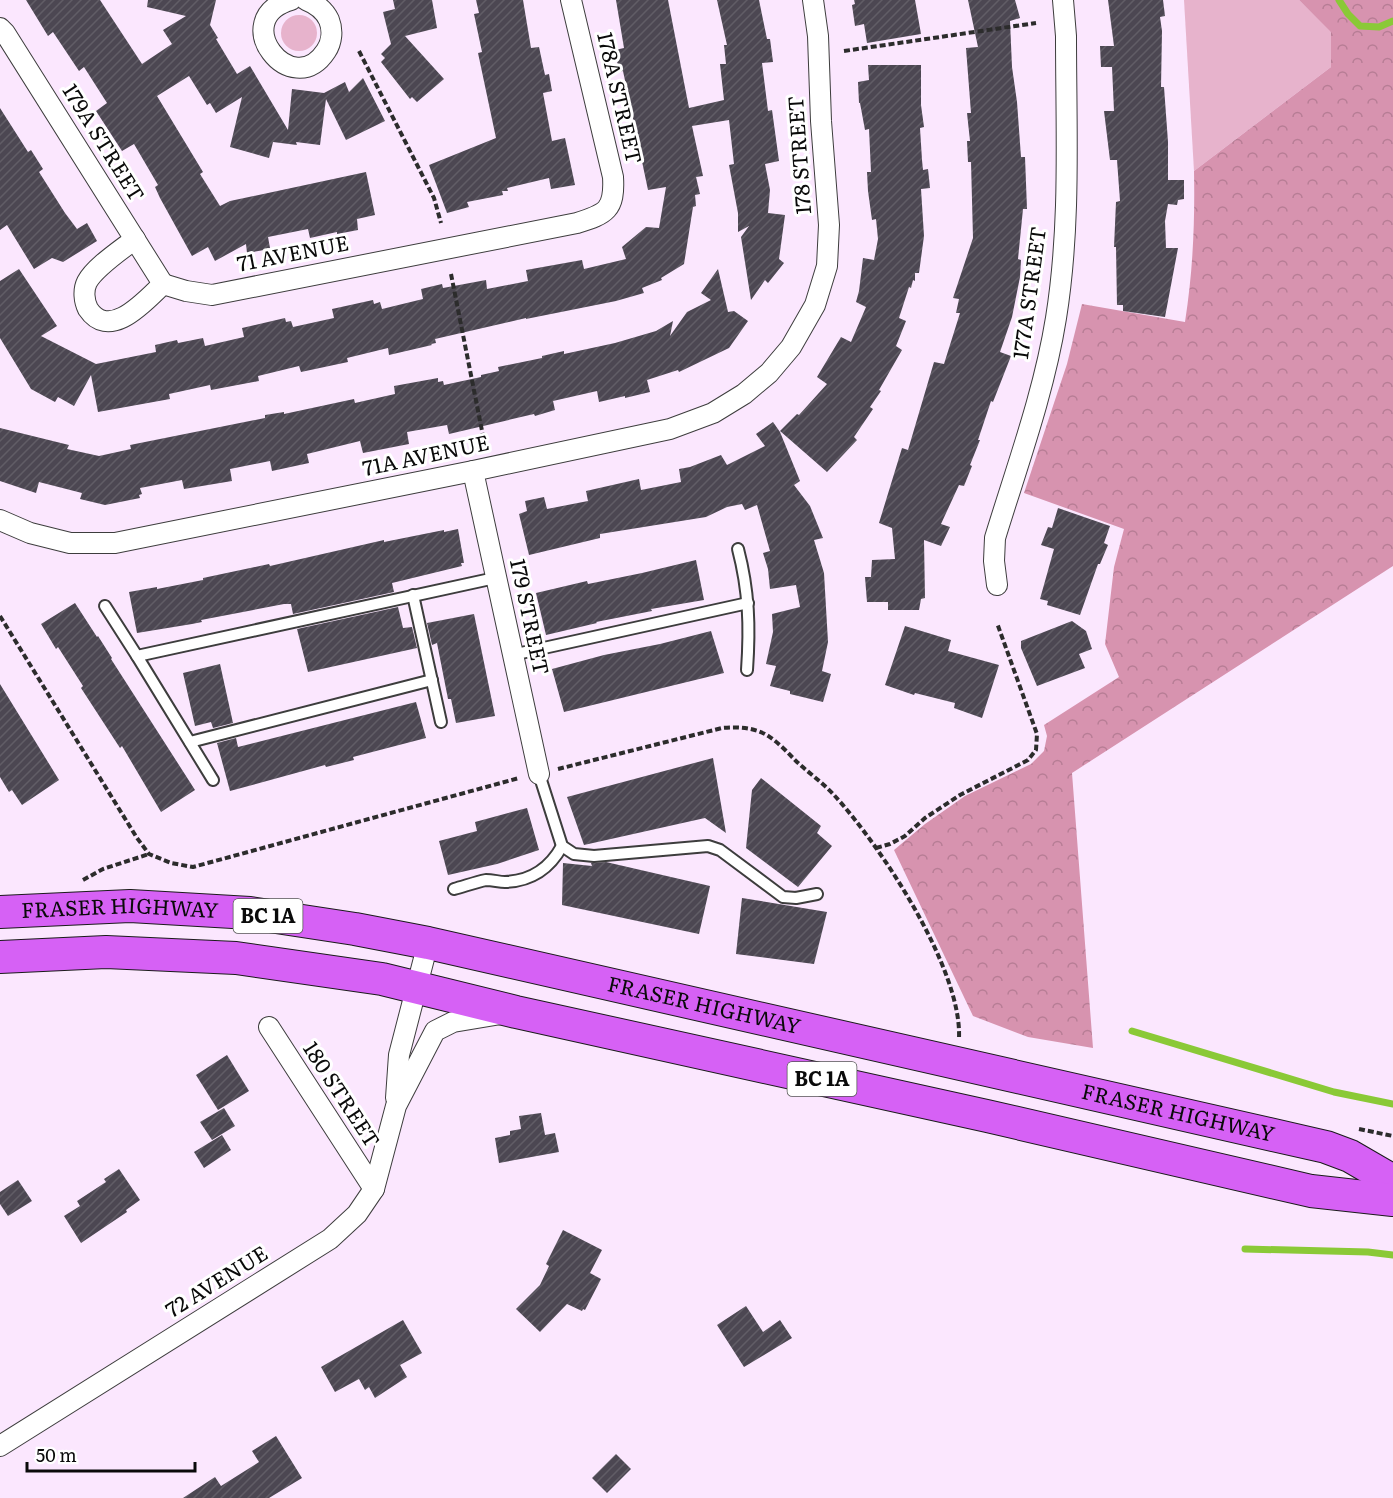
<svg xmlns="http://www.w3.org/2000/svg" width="1393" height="1498" font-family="Literata,serif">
	<defs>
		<pattern id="forest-crowns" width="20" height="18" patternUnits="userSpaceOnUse" patternTransform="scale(1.5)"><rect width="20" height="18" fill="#d793af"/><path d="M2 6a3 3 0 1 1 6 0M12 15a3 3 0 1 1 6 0" fill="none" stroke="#b77d95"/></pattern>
		<pattern id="building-hatch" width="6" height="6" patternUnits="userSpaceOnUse" patternTransform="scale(1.5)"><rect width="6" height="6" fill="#4c4752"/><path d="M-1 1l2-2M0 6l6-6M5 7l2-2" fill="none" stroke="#615d66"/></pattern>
	</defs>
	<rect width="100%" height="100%" fill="#fbe7fe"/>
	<g fill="#e7b3cc">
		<polygon points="1184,0 1299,0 1332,32 1331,67 1194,171"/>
		<circle cx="299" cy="33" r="18"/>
	</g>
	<path fill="url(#forest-crowns)" d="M1299 0H1393V566L1072 773 1093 1048 1028 1037 973 1016 894 850 925 824 965 796 1031 764 1044 751 1047 736 1044 725 1119 677 1105 644 1114 567 1124 529 1024 493 1067 364 1082 304 1185 322C1193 271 1195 222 1194 171L1331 67V32Z"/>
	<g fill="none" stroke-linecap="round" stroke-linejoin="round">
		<g stroke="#8ac937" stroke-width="7">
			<polyline points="1339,0 1348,14 1360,26 1379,27 1393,21"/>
			<polyline points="1132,1031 1334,1092 1393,1104"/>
			<polyline points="1245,1249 1368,1252 1393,1255"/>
		</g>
	</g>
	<g fill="url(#building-hatch)">
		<polygon points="26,0 100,0 142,64 172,44 163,30 186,16 147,7 148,0 216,0 210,25 218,38 216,39 237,74 250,66 288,130 292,89 324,93 345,82 349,92 363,78 385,121 346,140 326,99 320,145 296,142 297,145 273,142 269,158 230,147 242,97 216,113 210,103 207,105 189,76 157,96 203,172 200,174 220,206 230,201 366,172 375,215 357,219 358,230 337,234 337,232 310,238 308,229 268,237 270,248 264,250 247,253 246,244 215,261 208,247 192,256 160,198 155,187 158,185 134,144 122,151 96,111 107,103 84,67 79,71 53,32 48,36"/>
		<polygon points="393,0 432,0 437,28 405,36 444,79 417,102 412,97 410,99 381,62 385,58 381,54 391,44 383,12 395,9"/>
		<polygon points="476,0 523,0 531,48 539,47 545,75 549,74 552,91 543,93 552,141 565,138 575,185 551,189 549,178 507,188 508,191 502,191 503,195 467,202 469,207 447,213 429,165 496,138 478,53 482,52 474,14 479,13"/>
		<polygon points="616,0 668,0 689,108 724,100 720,64 726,64 724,45 727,45 717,0 759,0 767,39 770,39 773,62 762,63 768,111 772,110 779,161 765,164 770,190 768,213 785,215 779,259 784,263 768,283 765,280 751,300 741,237 749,226 738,232 738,213 729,165 734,164 729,120 692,126 703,176 696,177 700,194 695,195 696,206 693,207 684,264 661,278 662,280 642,288 644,293 616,301 526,319 526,318 435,339 436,343 431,344 432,345 389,355 388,348 347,358 348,362 301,372 299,366 258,376 259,381 211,390 210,385 169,394 170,399 98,412 91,375 74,406 58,397 55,402 31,389 0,338 0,281 19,269 57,326 41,336 96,364 156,352 155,345 177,340 178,343 203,338 205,346 244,337 242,328 285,318 286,322 291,321 293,327 334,318 332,309 373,300 374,304 380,302 382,309 423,299 421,289 442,284 443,288 486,280 487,289 528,281 526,270 582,260 584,269 626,259 622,247 646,227 659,228 666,187 648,190 623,71 619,72 615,50 624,48"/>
		<polygon points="854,0 915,0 921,34 867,43 864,24 855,26 852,5 855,4"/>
		<polygon points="968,0 1015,0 1020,18 1010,21 1012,67 1017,102 1021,157 1025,157 1027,209 1023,209 1018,259 1021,260 1020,277 1012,317 1000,352 1011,356 993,402 991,401 978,440 980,440 970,465 972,466 964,486 959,485 941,524 950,527 941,546 924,540 925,598 921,599 919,610 888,610 888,602 867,602 865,577 871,577 872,560 895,559 892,528 879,523 902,448 908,450 934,362 944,364 960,313 956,313 959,299 953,298 973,238 971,162 968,162 967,141 970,141 967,113 971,113 966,48 978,47"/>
		<polygon points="1108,0 1163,0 1165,16 1160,17 1162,31 1161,87 1164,87 1168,142 1168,180 1184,180 1184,199 1178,200 1177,205 1168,204 1165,221 1166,248 1178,248 1165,317 1123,311 1123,305 1117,305 1116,247 1114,247 1116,202 1120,201 1117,160 1110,160 1104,111 1114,111 1112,67 1101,67 1100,46 1114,46"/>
		<polygon points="868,65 921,65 921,105 924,127 920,128 922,160 923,170 928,169 930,188 921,189 924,236 919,273 915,273 915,281 913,280 911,288 909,287 899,318 906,321 896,346 902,350 879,390 881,391 870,407 873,409 854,437 857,440 827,472 780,431 797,414 799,415 827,384 817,377 841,337 851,342 866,307 856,302 859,291 863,258 874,260 878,239 876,219 872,220 868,191 867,172 871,172 869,129 865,130 860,103 859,103 858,82 869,80"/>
		<polygon points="0,108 28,152 31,150 43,169 39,172 65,213 77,229 87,223 97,241 63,262 52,258 34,269 7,225 0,230"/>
		<polygon points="718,269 728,312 734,311 748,321 729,348 679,372 678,370 647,380 650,392 625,398 625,396 599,402 597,391 553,401 555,410 535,416 534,414 449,434 447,425 407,432 409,444 363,453 360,441 307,454 309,463 272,471 270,461 230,469 232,481 184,489 182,480 140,488 142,494 139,495 140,498 105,505 80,499 82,493 39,482 36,493 0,481 0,428 69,445 67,449 99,456 131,449 130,445 265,418 265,415 284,412 284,414 354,399 355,403 395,394 394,386 438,378 438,382 443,381 444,385 481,377 481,375 499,371 498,367 542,358 542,356 564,351 564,354 615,343 656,331 673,321 670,336 687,312 711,300 701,293"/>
		<polygon points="773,422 780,432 800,481 794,485 810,506 823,538 814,540 824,573 828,642 822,671 831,674 823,702 790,694 790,691 770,686 776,666 766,664 773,632 772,614 800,607 796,585 770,589 768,569 763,553 770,551 757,505 745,510 742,504 727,507 706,517 600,534 600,538 529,555 519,514 527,511 525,501 544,497 547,509 588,501 586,491 639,479 641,490 681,482 679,469 690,467 721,455 727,465 765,446 756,434"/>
		<polygon points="1058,508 1110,526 1104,543 1108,545 1100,564 1098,564 1080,615 1047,605 1048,601 1040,599 1054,549 1041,545 1048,527 1052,528"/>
		<polygon points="458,529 464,563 461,563 462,566 392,583 394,592 293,614 291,604 284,604 201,620 202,622 192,624 137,633 129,592 157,587 157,589 203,580 203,578 269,564 270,566 384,540 384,542 444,530 444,532"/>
		<polygon points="696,560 704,600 651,609 652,611 596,622 597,623 546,635 536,593 587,581 588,584 642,573"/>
		<polygon points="75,603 97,637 98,636 112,658 111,659 195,790 161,812 122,746 120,748 81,688 83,686 58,647 56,649 41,624"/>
		<polygon points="398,607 403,628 412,627 417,648 308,672 297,629"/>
		<polygon points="474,614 495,716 456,723 451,699 448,699 437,643 432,645 427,623"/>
		<polygon points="1072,621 1086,631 1092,649 1079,654 1085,668 1037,686 1021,648 1021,641"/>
		<polygon points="905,626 951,640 948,651 999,665 982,718 954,708 955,703 915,693 914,695 885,685"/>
		<polygon points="711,631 724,673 564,712 552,669 604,655 660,644"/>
		<polygon points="220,664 233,723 213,728 211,722 195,726 183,673"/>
		<polygon points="0,684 59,780 22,805 12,790 9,792 0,777"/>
		<polygon points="416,702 426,738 353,757 354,760 326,767 325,765 230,791 217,743 236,738 238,747"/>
		<polygon points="713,758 726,833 705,818 584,845 567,797"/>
		<polygon points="761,778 821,826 817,833 832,846 798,887 746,848 752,790"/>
		<polygon points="527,808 539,850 497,864 448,875 439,841 477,831 475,822"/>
		<polygon points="606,862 710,886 699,934 562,905 563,863 592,866 591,863"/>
		<polygon points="742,898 827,912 814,964 736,954"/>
		<polygon points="227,1055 249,1091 218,1110 196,1075"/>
		<polygon points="224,1108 235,1126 212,1140 200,1122"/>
		<polygon points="541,1113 545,1135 555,1133 559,1152 499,1163 495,1138 510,1135 510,1131 521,1129 519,1116"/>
		<polygon points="222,1135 231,1150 204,1168 194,1152"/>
		<polygon points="119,1169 140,1200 126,1210 127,1212 81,1243 64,1216 80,1206 77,1201 106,1182 104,1179"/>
		<polygon points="18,1180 32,1201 8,1216 0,1204 0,1192"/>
		<polygon points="563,1230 602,1250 590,1273 601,1279 585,1310 583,1309 582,1311 567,1304 540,1332 516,1309 540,1285 549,1266 546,1264"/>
		<polygon points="746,1306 763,1332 780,1320 792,1338 744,1367 717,1325"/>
		<polygon points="403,1320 422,1353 400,1365 407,1377 375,1398 369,1387 365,1390 359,1379 335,1392 321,1367"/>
		<polygon points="276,1436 302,1478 269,1498 183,1498 215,1477 221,1486 259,1462 252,1451"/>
		<polygon points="616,1454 631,1469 607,1493 592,1478"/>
	</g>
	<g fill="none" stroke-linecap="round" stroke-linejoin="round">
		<defs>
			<g id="service">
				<path d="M738 549C749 591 750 627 747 670"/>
				<polyline points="413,595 441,722"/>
				<polyline points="105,606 137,656"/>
				<polyline points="512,655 748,603"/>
				<polyline points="190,742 432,680"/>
				<polyline points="539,774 562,846 574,854 594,856 708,846 720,850 783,897 796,898 817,894"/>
				<polyline points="213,780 137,656 495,578"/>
				<path d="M454 889C465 886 476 882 486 880 493 880 499 882 505 882 531 881 550 868 562 846"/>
			</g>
			<g id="minor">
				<path d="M291 0C226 19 292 103 326 51 332 42 333 30 329 20 324 9 316 4 306 0"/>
				<polyline points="0,28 5,33 163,284"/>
				<path d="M135 239C121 250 95 267 87 282 83 290 84 301 88 309 110 342 146 300 163 284"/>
				<path d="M163 284 186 291 212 295 577 223C606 214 615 210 613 177L571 0"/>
				<polyline points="473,471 539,774"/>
				<polyline points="0,520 30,533 70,543 115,543 473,471 670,429 713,413 744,394 769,373 791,347 815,305 827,266 829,225 821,121 818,36 813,0"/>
				<path d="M997 585 994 561 995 538C1017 466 1044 393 1056 318 1071 225 1066 130 1066 36L1063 0"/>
				<polyline points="269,1027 374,1189"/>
				<polyline points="396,1098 399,1055 428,943"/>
				<polyline points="0,1446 330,1239 357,1214 374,1189 396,1106 435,1031 453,1022 501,1014"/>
			</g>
			<g id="primary">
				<path id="s1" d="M0 912 130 906 250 913 355 929 428 943 1326 1147 1350 1156 1393 1181"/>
				<polyline points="0,957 106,952 236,958 382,979 516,1012 987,1116 1311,1191 1393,1200"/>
			</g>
		</defs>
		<use href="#service" stroke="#3d3d3d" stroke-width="14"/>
		<use href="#minor" stroke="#3d3d3d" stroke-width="22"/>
		<use href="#primary" stroke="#1b1b1b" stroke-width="34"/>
		<g stroke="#2c2c2c" stroke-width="4" stroke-dasharray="6 3" stroke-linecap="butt">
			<polyline points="359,51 434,198 441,223"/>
			<polyline points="844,51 1036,23"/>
			<polyline points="451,274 484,441"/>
			<polyline points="0,616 137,838 149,854 171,863 193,867 519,778"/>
			<path d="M558 769 722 728C734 727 746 727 758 731 773 736 786 751 797 762 809 773 823 783 834 795 881 846 962 969 959 1038"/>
			<polyline points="876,848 890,844 905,836 925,818 960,795 1028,760 1036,750 1037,734 997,623"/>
			<polyline points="83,880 103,869 149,854"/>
			<polyline points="1359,1129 1393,1136"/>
		</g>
		<use href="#service" stroke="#fff" stroke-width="10"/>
		<use href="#minor" stroke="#fff" stroke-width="20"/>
		<use href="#primary" stroke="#d661f5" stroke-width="32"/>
	</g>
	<g text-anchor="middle" stroke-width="6" stroke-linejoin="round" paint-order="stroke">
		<g fill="#fff" stroke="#545454" stroke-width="1.5">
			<rect x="233.5" y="899" width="69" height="34" rx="4.5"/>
			<rect x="787.5" y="1062" width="69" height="34" rx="4.5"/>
		</g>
		<g font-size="20" font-weight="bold" fill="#0a0a0a">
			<text x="268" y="923">BC 1A</text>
			<text x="822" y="1086">BC 1A</text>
		</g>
		<g font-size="21" fill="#0a0a0a" stroke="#fff">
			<text transform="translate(619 98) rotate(77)" y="7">178A STREET</text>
			<text transform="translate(103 143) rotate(58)" y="7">179A STREET</text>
			<text transform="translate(800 155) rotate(-94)" y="7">178 STREET</text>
			<text transform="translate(293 254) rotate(-11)" y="7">71 AVENUE</text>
			<text transform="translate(1030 293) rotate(-82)" y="7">177A STREET</text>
			<text transform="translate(426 456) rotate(-12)" y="7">71A AVENUE</text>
			<text transform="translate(529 617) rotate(78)" y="7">179 STREET</text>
			<text dy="7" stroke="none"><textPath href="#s1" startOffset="120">FRASER HIGHWAY</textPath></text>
			<text dy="7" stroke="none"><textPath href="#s1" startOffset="714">FRASER HIGHWAY</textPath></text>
			<text transform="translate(341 1095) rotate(57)" y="7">180 STREET</text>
			<text dy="7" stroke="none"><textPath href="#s1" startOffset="1200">FRASER HIGHWAY</textPath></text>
			<text transform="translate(217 1282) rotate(-32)" y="7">72 AVENUE</text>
		</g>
	</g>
	<path d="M27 1462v9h168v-9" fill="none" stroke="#0a0a0a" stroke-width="3"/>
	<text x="36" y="1462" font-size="18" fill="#0a0a0a" stroke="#ffffff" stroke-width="4.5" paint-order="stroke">50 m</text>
</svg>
